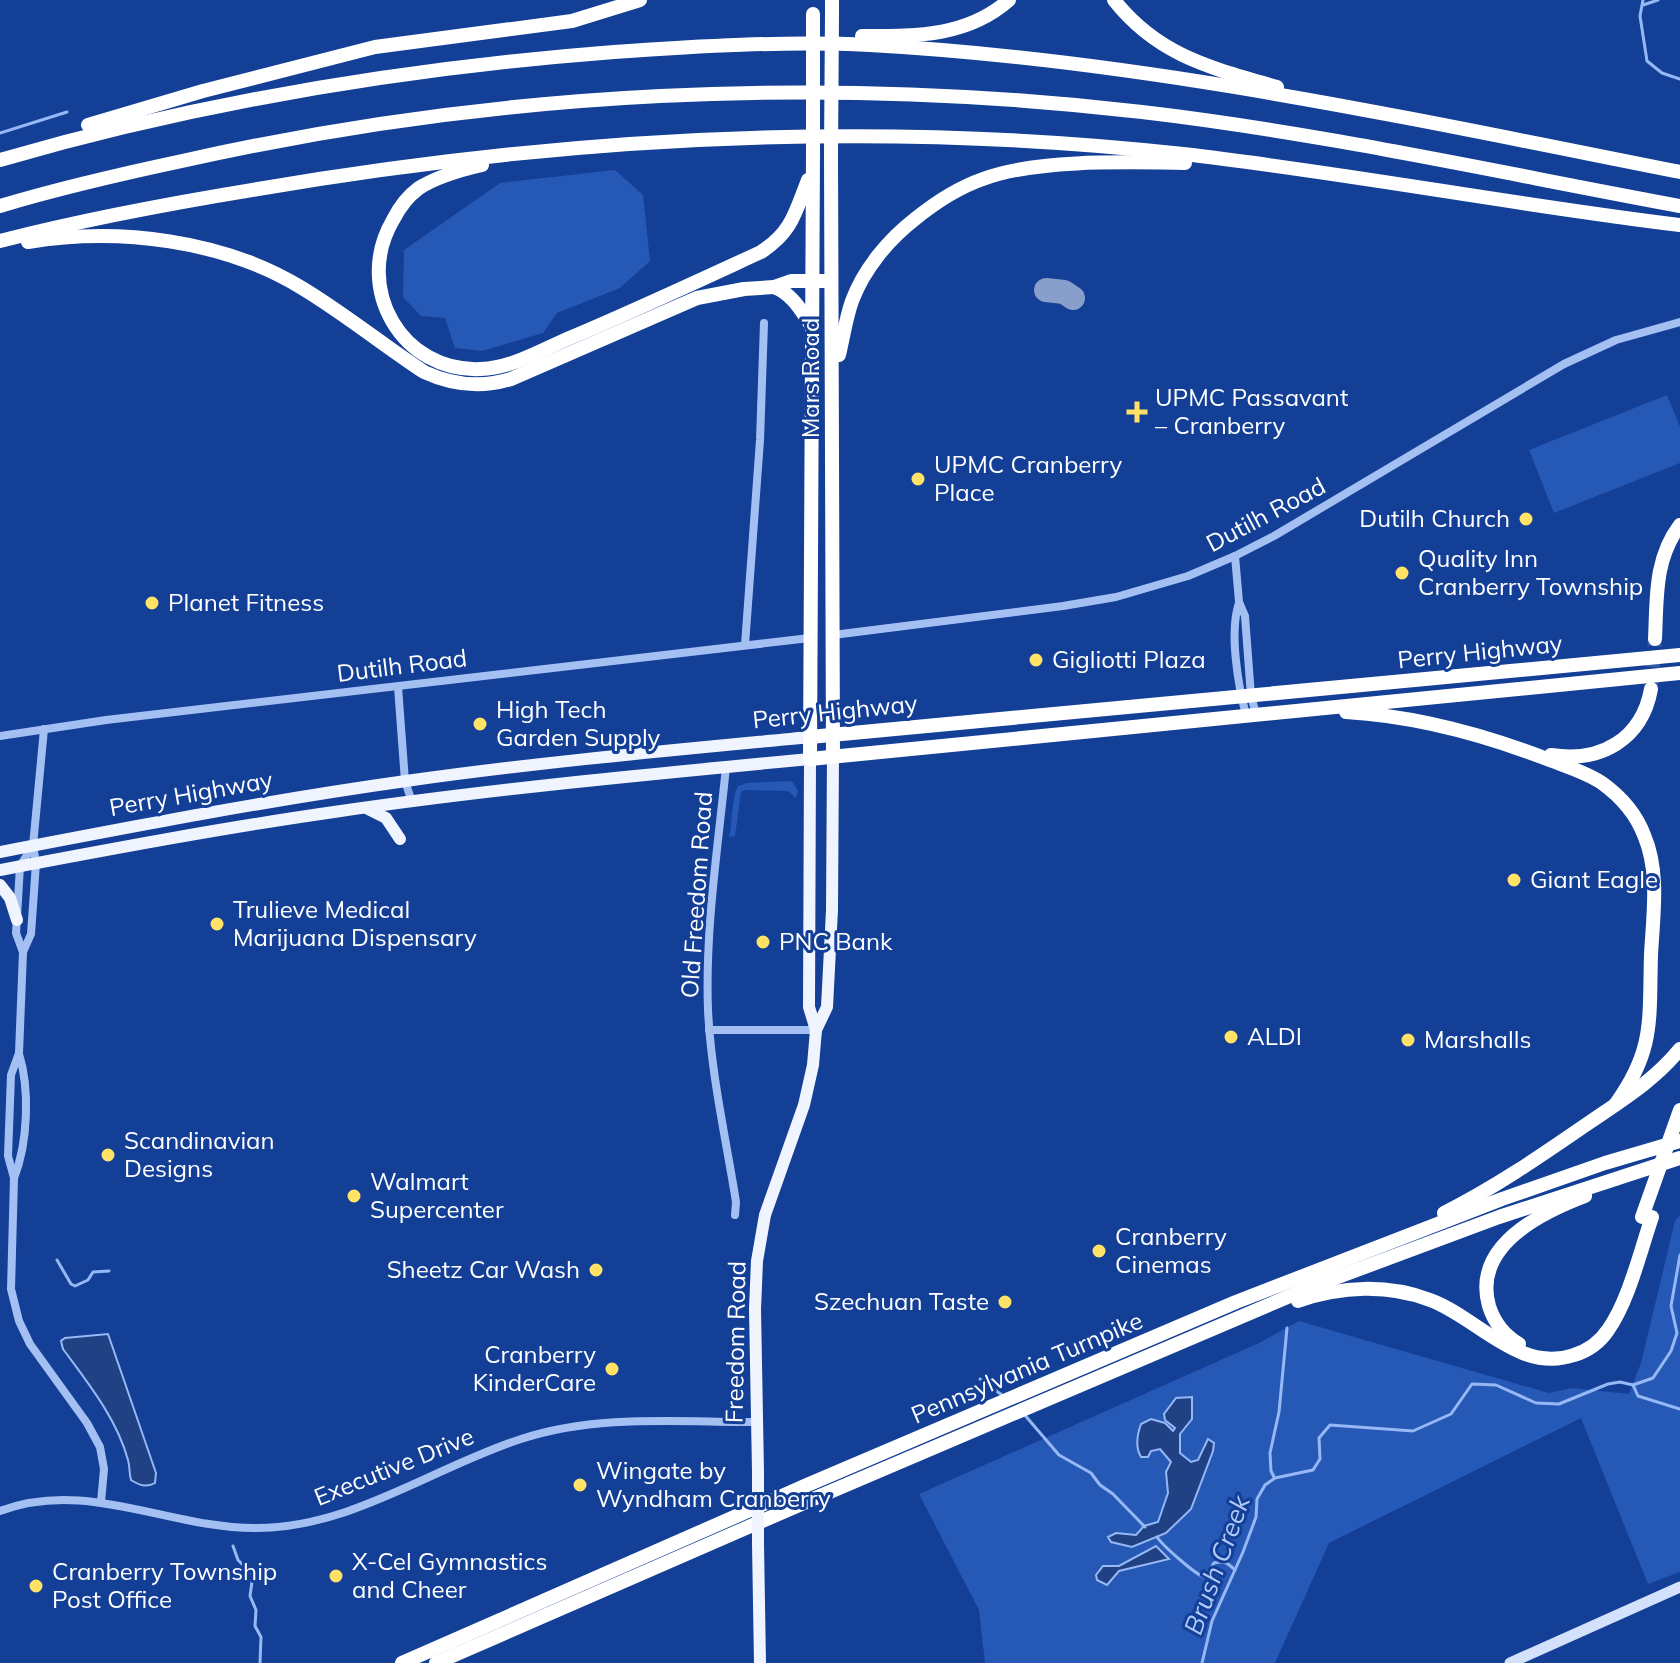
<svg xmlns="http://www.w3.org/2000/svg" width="1680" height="1663" font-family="Mulish,sans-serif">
	<rect width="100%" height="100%" fill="#133f97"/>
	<g fill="#2658b6">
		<polygon points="615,170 643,195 650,261 620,288 557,313 543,333 482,351 455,348 445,318 421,316 403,297 404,250 500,183"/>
		<polygon points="1667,395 1680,427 1680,463 1554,513 1529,450"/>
		<path d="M790 781 793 782 798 791 796 798 788 791 744 790 741 792 735 836 729 837C733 822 731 800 738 786L747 783Z"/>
		<polygon points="1680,1215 1680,1572 1648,1584 1581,1418 1329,1543 1275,1663 985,1663 979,1610 919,1494 1259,1343 1299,1321 1549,1393 1572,1388 1629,1394 1641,1363 1675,1221"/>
	</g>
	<g fill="#204183" stroke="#96b9f6" stroke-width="2">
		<path d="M108 1334 156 1473 155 1483C146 1488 139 1485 131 1480 129 1473 130 1467 128 1460 117 1419 88 1383 63 1349L61 1341 65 1338Z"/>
		<path d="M1192 1397V1419L1180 1434V1453L1191 1462 1198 1460 1208 1439 1214 1443 1213 1451 1191 1509 1166 1533 1132 1547 1111 1542 1108 1537 1116 1533 1136 1535 1144 1526 1158 1522 1168 1493 1166 1472 1171 1462 1160 1449 1151 1451 1148 1457H1141C1135 1447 1137 1435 1141 1424L1151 1419 1165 1423 1173 1431 1175 1428 1165 1420 1164 1414 1176 1398Z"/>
		<polygon points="1156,1546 1169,1559 1119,1571 1107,1585 1097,1580 1096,1575 1103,1566 1119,1566"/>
	</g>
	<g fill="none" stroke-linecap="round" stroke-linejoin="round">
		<g stroke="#96b9f6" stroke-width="3">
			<polyline points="1643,0 1640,16 1647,61 1662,73 1680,79"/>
			<polyline points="1643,5 1658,0"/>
			<polyline points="0,133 67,112"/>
			<polyline points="57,1260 71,1284 75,1286 88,1280 93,1272 109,1271"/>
			<polyline points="980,1379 1002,1395"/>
			<polyline points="1633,1385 1638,1396 1680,1409"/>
			<polyline points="1023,1413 1059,1455 1091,1473 1100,1485 1113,1494 1145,1527"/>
			<polyline points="1274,1477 1271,1471 1270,1453 1279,1412 1287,1328"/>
			<path d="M1157 1537C1163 1546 1195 1574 1204 1577L1214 1563C1224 1560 1228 1563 1235 1570"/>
			<polyline points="233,1546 238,1560 253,1575 250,1596 256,1610 255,1626 261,1637 260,1663"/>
			<polyline points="1202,1663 1212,1621 1243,1552 1256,1517 1257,1499 1265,1485 1275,1478 1313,1470 1320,1459 1319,1438 1330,1425 1413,1431 1451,1414 1472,1384 1496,1385 1536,1403 1559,1404 1608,1384 1620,1382 1633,1385 1653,1378 1671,1351 1677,1333 1671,1306 1680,1255"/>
		</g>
		<polyline stroke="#899fcb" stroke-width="24" points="1046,290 1064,292 1073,298"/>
		<polyline stroke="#365ca7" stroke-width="14" stroke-dasharray="14 7" stroke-linecap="butt" points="1651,688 1655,639"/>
		<g stroke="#a4c0f3" stroke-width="8">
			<polyline points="1235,556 1239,602 1245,616 1251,696 1256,714"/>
			<path d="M1239 603C1229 632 1238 685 1246 715"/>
			<polyline points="833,635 1063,606 1116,597 1188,576 1235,556 1274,536 1564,364 1616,340 1680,322"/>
			<polyline points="745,645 760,440 764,323"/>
			<polyline points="398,687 405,781 412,802"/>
			<polyline points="44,729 33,846 36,863 31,934 23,952 19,1053 11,1075 8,1156 14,1178 11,1289 19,1321 30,1344 87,1423 100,1447 104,1469 101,1502"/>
			<polyline points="0,736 106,720 810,638"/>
			<path d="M726 767C718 847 705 929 708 1010 711 1074 726 1139 736 1202L735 1215"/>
			<polyline points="23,952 16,933 20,866 33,846"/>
			<polyline points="709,1030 816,1030"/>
			<path d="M14 1178C28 1143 30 1089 19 1054"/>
			<path d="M0 1511C86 1478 170 1529 257 1528 351 1528 434 1467 521 1439 596 1414 678 1422 756 1422"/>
		</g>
		<polyline stroke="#d3e1fc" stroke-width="11" points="1510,1663 1680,1587"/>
		<g stroke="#f0f4ff" stroke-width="12">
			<polyline points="368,809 386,818 400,839"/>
			<path d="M0 852C135 826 270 800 406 781 540 762 675 750 810 737"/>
			<path d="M0 870C111 849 222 828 334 812 492 789 651 774 810 759L809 1007 816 1030"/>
			<polyline points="0,885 10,898 17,920"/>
			<polyline points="758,1472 755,1309 757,1261 765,1215 804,1105 813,1065 816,1030 827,1007 832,910 833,755"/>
			<polyline points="758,1544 760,1663"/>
		</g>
		<g stroke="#fff" stroke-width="14">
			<path d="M1114 0C1158 56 1212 68 1277 87"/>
			<polyline points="832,14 832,0"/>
			<path d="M862 36C916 36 967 37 1009 0"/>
			<polyline points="88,125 203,91 375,47 572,21 640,0"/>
			<polyline points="813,153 810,759 1680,673"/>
			<polyline points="831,153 833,755"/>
			<path d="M0 160C200 102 406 68 614 52 698 46 785 41 870 45 1143 60 1412 119 1680 172"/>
			<path d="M482 165C460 170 438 176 419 188 408 196 399 208 393 220 353 288 402 373 481 369 513 368 543 349 572 337 636 310 698 281 761 252 792 232 795 213 808 180"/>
			<path d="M0 206C60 188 121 174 182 161 497 90 822 75 1142 112 1322 133 1501 173 1680 206"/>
			<path d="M0 241C85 219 172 203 258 189 562 137 876 120 1183 154 1349 173 1514 205 1680 225"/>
			<path d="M28 242C118 227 224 240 302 288 345 314 383 345 424 372 452 385 482 388 511 379L697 298 744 289 774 287 791 281H831"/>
			<path d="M774 287C792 294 800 309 811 325"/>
			<path d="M839 355C843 338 846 318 852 301 864 269 888 240 915 219 936 202 957 188 983 179 1036 159 1128 162 1185 163"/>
			<path d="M1655 639C1657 599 1654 559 1680 525"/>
			<path d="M1346 712C1416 716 1482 734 1547 759 1565 766 1586 772 1602 783 1620 796 1636 814 1644 835 1660 872 1653 916 1651 955 1649 1020 1655 1050 1615 1105"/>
			<polyline points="810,737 1680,655"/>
			<path d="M1551 755C1601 763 1642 739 1651 689"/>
			<path d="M1444 1213C1496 1187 1542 1155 1590 1122 1622 1100 1655 1080 1680 1049"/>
			<path d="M1298 1301C1341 1286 1388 1284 1430 1300 1477 1317 1519 1374 1574 1355 1587 1351 1600 1342 1608 1330 1629 1300 1640 1252 1652 1217"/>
			<path d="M1519 1344C1504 1335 1494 1322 1489 1306 1472 1246 1540 1213 1585 1196"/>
			<polyline points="402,1663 807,1485 1236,1302 1502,1199 1605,1163 1680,1141"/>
			<polyline points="436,1663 799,1505 1311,1287 1499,1217 1680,1158"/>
		</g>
		<polyline stroke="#f0f4ff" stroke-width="12" points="758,1472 758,1544"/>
		<g stroke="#fff" stroke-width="14">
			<polyline points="813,14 813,153"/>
			<polyline points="831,153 832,14"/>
			<polyline points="1642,1217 1680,1110"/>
		</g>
	</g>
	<g fill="#ffe266" stroke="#133f97" stroke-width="3">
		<path d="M1133 400h8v8h8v8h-8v8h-8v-8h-8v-8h8z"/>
		<circle cx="918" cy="479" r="8"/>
		<circle cx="1526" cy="519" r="8"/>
		<circle cx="1402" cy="573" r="8"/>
		<circle cx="152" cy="603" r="8"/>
		<circle cx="1036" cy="660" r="8"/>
		<circle cx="480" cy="724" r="8"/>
		<circle cx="1514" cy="880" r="8"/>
		<circle cx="217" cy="924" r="8"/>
		<circle cx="763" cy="942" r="8"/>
		<circle cx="1231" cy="1037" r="8"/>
		<circle cx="1408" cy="1040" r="8"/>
		<circle cx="108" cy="1155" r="8"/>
		<circle cx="354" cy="1196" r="8"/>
		<circle cx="1099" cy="1251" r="8"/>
		<circle cx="596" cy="1270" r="8"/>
		<circle cx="1005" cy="1302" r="8"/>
		<circle cx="612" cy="1369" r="8"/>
		<circle cx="580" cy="1485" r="8"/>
		<circle cx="336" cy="1576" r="8"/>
		<circle cx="36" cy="1586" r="8"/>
	</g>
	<g text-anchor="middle" stroke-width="6" stroke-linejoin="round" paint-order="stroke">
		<g font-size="24" fill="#fff" stroke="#133f97">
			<text transform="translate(811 378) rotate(-90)" y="8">Mars Road</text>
			<text transform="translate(1266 515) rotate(-28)" y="8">Dutilh Road</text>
			<text transform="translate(1480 652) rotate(-6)" y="8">Perry Highway</text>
			<text transform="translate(402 666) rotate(-7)" y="8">Dutilh Road</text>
			<text transform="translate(835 712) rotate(-6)" y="8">Perry Highway</text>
			<text transform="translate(191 794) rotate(-10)" y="8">Perry Highway</text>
			<text transform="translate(697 895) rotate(-86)" y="8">Old Freedom Road</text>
			<text transform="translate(736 1342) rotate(-89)" y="8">Freedom Road</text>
			<text transform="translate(1027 1368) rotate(-23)" y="8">Pennsylvania Turnpike</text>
			<text transform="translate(394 1467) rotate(-22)" y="8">Executive Drive</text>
		</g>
		<g font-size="24" fill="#fff" stroke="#133f97" text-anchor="start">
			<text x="1155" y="406">UPMC Passavant<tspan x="1155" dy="28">– Cranberry</tspan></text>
			<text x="934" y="473">UPMC Cranberry<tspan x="934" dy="28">Place</tspan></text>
			<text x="1510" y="527" text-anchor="end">Dutilh Church</text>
			<text x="1418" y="567">Quality Inn<tspan x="1418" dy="28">Cranberry Township</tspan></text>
			<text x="168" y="611">Planet Fitness</text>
			<text x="1052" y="668">Gigliotti Plaza</text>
			<text x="496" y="718">High Tech<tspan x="496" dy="28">Garden Supply</tspan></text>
			<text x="1530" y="888">Giant Eagle</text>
			<text x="233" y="918">Trulieve Medical<tspan x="233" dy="28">Marijuana Dispensary</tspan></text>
			<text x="779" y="950">PNC Bank</text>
			<text x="1247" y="1045">ALDI</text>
			<text x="1424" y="1048">Marshalls</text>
			<text x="124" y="1149">Scandinavian<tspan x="124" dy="28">Designs</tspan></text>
			<text x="370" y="1190">Walmart<tspan x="370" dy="28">Supercenter</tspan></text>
			<text x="1115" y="1245">Cranberry<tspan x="1115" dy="28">Cinemas</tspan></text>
			<text x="580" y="1278" text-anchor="end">Sheetz Car Wash</text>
			<text x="989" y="1310" text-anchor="end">Szechuan Taste</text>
			<text x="596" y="1363" text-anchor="end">Cranberry<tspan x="596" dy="28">KinderCare</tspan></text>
			<text x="596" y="1479">Wingate by<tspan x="596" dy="28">Wyndham Cranberry</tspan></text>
			<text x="352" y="1570">X-Cel Gymnastics<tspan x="352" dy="28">and Cheer</tspan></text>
			<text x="52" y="1580">Cranberry Township<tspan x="52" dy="28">Post Office</tspan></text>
		</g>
		<g font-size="26" font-style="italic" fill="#b1cbf9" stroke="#133f97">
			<text transform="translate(1217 1565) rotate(-70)" y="9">Brush Creek</text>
		</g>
	</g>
</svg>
